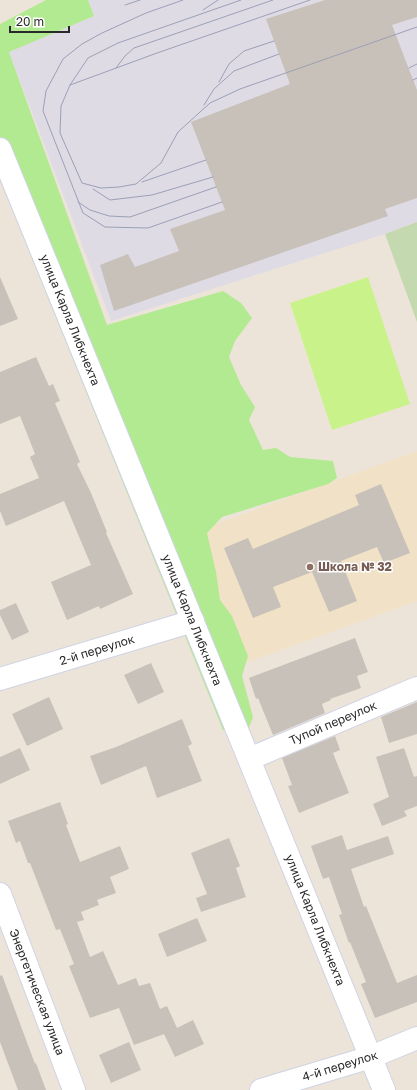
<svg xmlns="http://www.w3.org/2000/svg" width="417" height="1090" font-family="'Golos Text',sans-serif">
	<rect width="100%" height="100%" fill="#ede4d9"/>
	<polygon fill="#dedbe5" points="88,0 417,0 417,222 385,234 111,321 9,52 94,16"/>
	<polygon fill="#f1e2c7" points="417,451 417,601 240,665 191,533"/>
	<polygon fill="#b1ea90" points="46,0 88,0 94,16 9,52 107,325 223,291 241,303 252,318 235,341 229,357 241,385 255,407 249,420 263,450 276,448 290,457 333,461 337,478 328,484 222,517 207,533 216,572 220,600 232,616 248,656 242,676 253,717 248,730 223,730 0,179 0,24"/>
	<polygon fill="#c4d9af" points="417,222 417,322 385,234"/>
	<polygon fill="#c9f38a" points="368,277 410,404 332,430 290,303"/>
	<g fill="#c8c1b9">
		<polygon points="325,0 417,0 417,17 392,25 417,90 417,198 385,209 388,216 114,311 100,265 128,254 135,267 179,251 170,229 225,210 191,122 290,84 266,19"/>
		<polygon points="0,277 18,319 0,326"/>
		<polygon points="36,357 49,386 53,384 60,401 55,403 80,462 77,464 91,493 107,532 106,533 133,594 100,609 99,606 67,620 51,582 91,565 64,501 6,526 0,511 0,494 39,478 30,457 35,454 20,416 0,424 0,372"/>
		<polygon points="381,484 410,553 384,563 377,547 341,561 357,601 329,612 312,572 273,587 281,607 253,618 224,548 248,538 253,549 359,505 355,495"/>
		<polygon points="16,603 29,632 12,640 0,615 0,610"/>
		<polygon points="355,638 368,672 357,676 361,688 330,699 331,700 322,704 325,713 273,735 258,698 256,699 249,678"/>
		<polygon points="151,663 164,692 138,704 124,675"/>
		<polygon points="49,697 63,729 27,746 12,714"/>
		<polygon points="417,702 417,734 389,743 381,717"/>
		<polygon points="182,719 192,744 188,746 202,781 157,798 146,766 101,785 90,756 116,747"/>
		<polygon points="335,736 340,750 333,753 349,793 299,813 288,786 292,785 282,758"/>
		<polygon points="20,748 30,770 0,784 0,757"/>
		<polygon points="404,748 414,777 417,776 417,806 404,811 407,816 382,826 373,804 389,797 376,757"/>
		<polygon points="60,802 68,824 66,825 80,862 120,846 129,869 110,877 116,893 97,900 99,905 81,912 84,920 77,922 90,957 103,951 118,985 136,978 139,986 150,983 160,1009 167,1006 177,1028 193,1020 204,1044 175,1057 164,1034 167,1033 134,1045 119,1008 90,1018 69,966 74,964 60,929 56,930 30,863 28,863 20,841 16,843 8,821"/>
		<polygon points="342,835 347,850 388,836 394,854 351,869 364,907 366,906 397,983 417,975 417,1002 375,1018 361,984 366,982 350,942 349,943 339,915 342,914 329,877 323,879 311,846"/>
		<polygon points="229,838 240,866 236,868 246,897 201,912 196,898 207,894 191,853"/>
		<polygon points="197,918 207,941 167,957 158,934"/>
		<polygon points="2,975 35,1064 36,1063 46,1090 18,1090 0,1042 0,976"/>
		<polygon points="129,1042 141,1070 111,1083 99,1055"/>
	</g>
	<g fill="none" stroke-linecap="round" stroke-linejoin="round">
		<defs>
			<g id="minor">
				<polyline points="0,149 384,1090"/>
				<polyline points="0,679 193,621"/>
				<polyline points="249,759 417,688"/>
				<polyline points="0,894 74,1090"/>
				<polyline points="261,1090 371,1057 417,1038"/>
			</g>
		</defs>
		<use href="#minor" stroke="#cfd3e4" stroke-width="24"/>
		<use href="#minor" stroke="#fff" stroke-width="22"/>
		<g stroke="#9ca0b6" stroke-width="1">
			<polyline points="183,0 146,13 102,33 82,44 63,59 46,91 43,111 83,213 105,227 148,228 222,202"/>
			<polyline points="310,0 157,53 70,85 61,106 60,133 82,183 101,188 119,187 136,184 161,163 178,132 210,103 240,89 417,27"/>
			<polyline points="125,5 140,0"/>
			<polyline points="203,10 218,0"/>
			<polyline points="116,68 125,56 134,48 273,0"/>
			<polyline points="409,68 417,64"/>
			<polyline points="413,80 417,78"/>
			<polyline points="219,82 229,64 244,51 274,41"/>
			<polyline points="70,85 88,58 118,43 241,0"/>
			<polyline points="204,105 214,89 234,71 279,54"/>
			<polyline points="142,182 206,160"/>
			<polyline points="93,189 110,200 152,195 213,177"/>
			<polyline points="78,202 90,210 109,216 130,217 216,187"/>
		</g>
	</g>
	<circle fill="#8d6e63" stroke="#fff" stroke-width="1.5" cx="310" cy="567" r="4"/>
	<g text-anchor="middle" stroke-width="3" stroke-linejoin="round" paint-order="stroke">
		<g font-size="12" fill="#292929" stroke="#fff">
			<text transform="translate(70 320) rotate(68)" y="4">улица Карла Либкнехта</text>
			<text transform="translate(192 620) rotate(68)" y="4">улица Карла Либкнехта</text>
			<text transform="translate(97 650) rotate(-17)" y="4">2-й переулок</text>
			<text transform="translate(333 723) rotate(-23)" y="4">Тупой переулок</text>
			<text transform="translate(315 920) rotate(68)" y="4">улица Карла Либкнехта</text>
			<text transform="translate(37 992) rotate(69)" y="4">Энергетическая улица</text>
			<text transform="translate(340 1066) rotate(-17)" y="4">4-й переулок</text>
		</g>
		<g font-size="12" font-weight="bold" fill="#785e54" stroke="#fff" text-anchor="start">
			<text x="318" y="571">Школа № 32</text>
		</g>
	</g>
	<path d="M10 26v6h59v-6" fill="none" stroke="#292929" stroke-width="2"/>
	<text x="16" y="26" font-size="12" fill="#292929" stroke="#ffffff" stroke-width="3" paint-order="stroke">20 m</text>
</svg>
